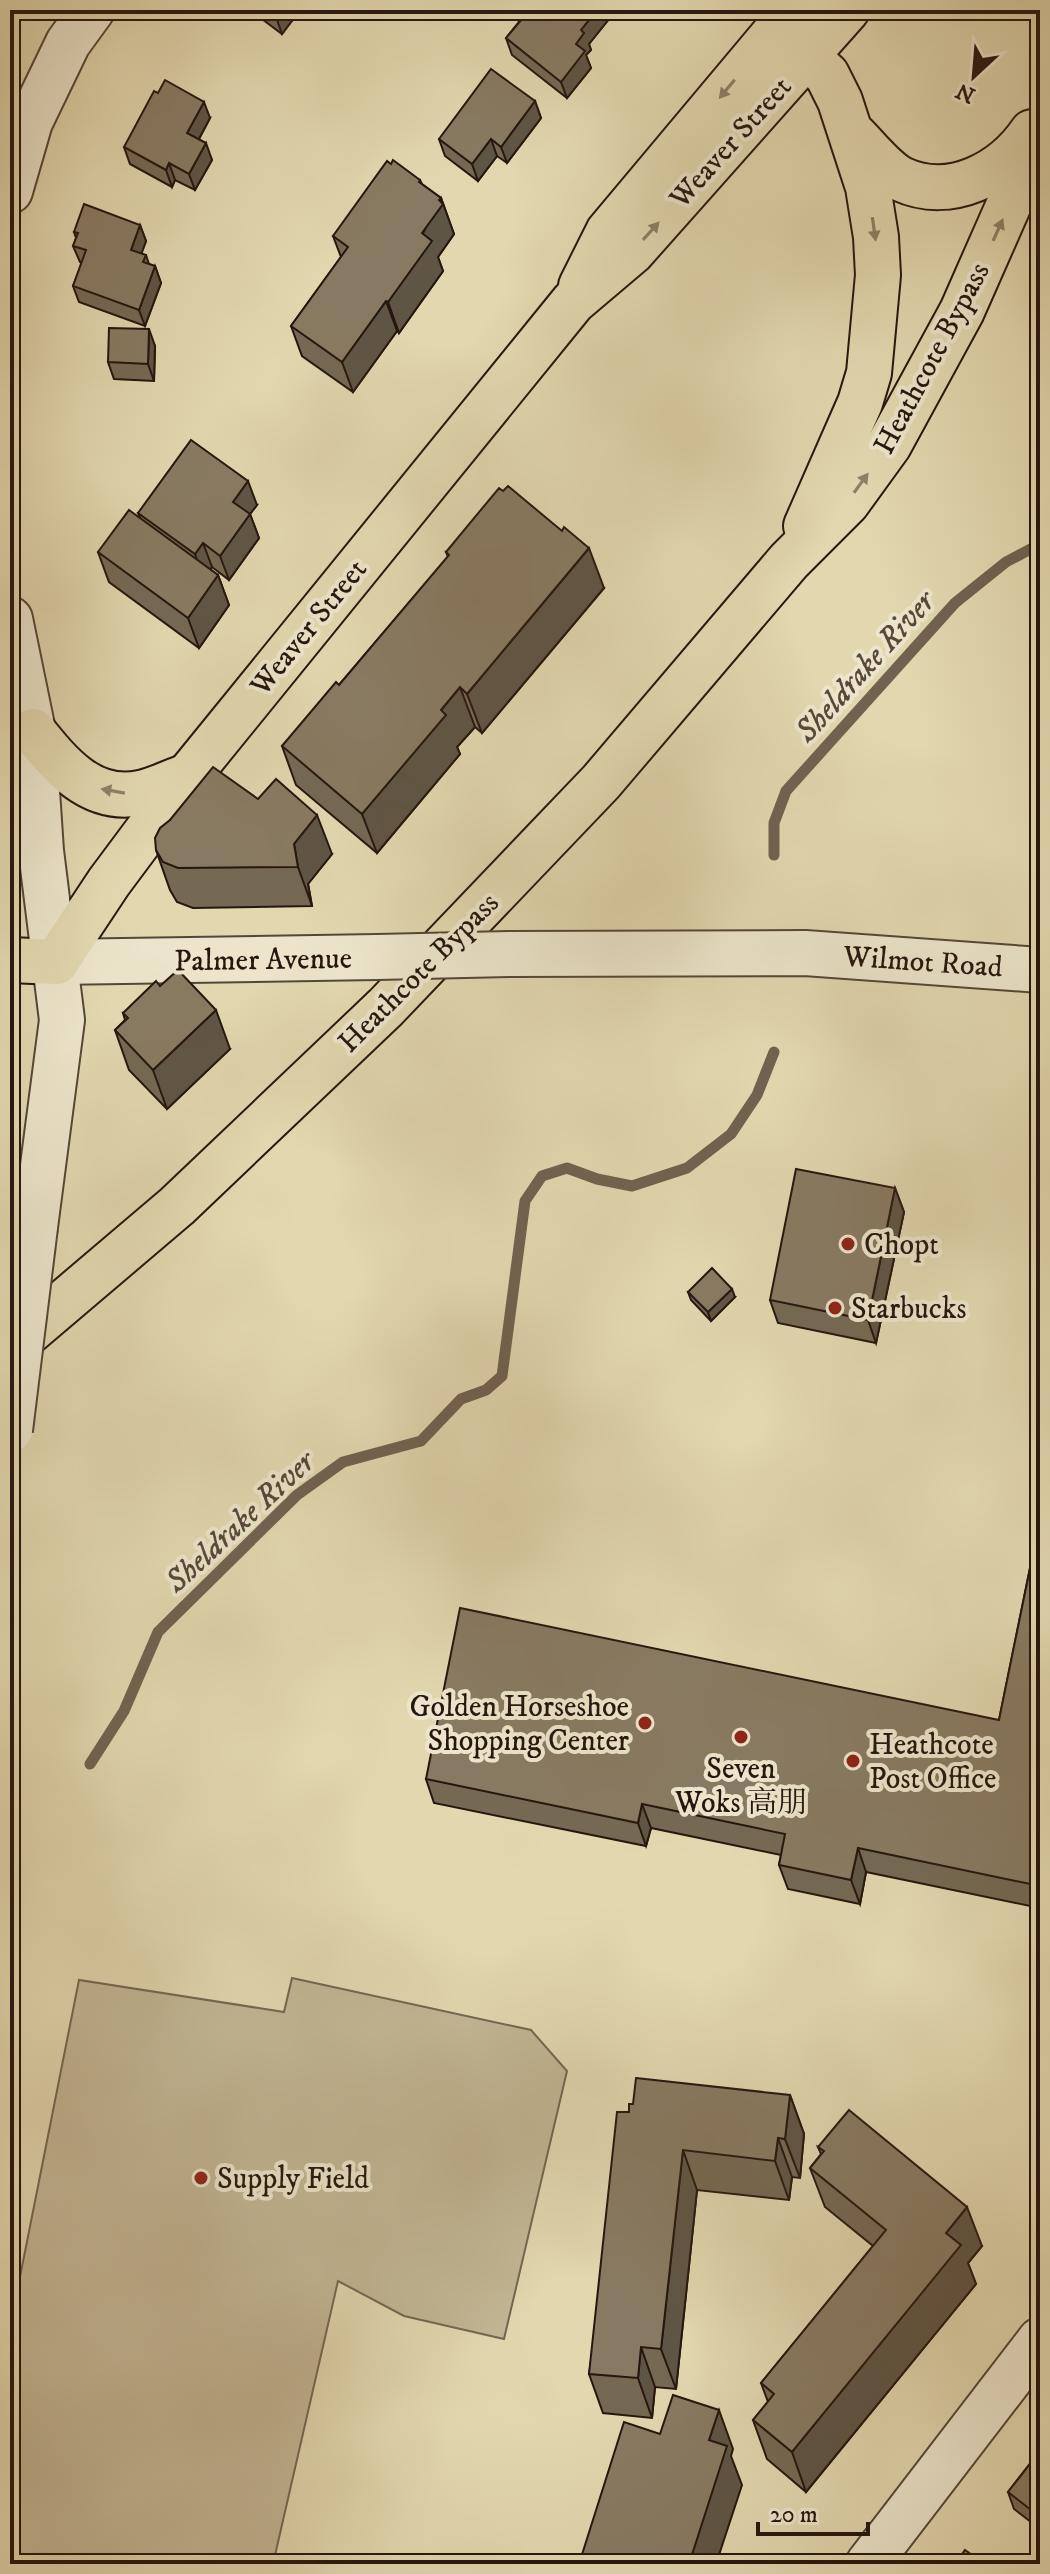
<svg xmlns="http://www.w3.org/2000/svg" width="1050" height="2574" font-family="'IM FELL DW Pica','Noto Serif SC',serif">
	<rect width="100%" height="100%" fill="#e2d7af"/>
	<filter id="stains"><feTurbulence type="fractalNoise" baseFrequency=".0025" numOctaves="4"/><feColorMatrix values="0 0 0 0 .2 0 0 0 0 .09 0 0 0 0 .02 0 0 0 .5 -.17"/></filter>
	<radialGradient id="worn" r=".72"><stop offset=".6" stop-color="#630" stop-opacity="0"/><stop offset="1" stop-color="#630" stop-opacity=".3"/></radialGradient>
	<polygon fill="#c2b694" stroke="#746652" stroke-width="2" points="292,1978 531,2030 567,2071 504,2339 404,2316 338,2281 273,2564 10,2564 10,2327 79,1980 284,2012"/>
	<g fill="none" stroke-linecap="round" stroke-linejoin="round">
		<g stroke="#71624f" stroke-width="11">
			<polyline points="774,855 774,823 786,791 955,603 1006,562 1040,544"/>
			<polyline points="90,1764 124,1711 158,1632 297,1495 343,1462 421,1441 461,1399 486,1390 502,1376 525,1201 542,1176 567,1168 597,1179 632,1186 687,1168 731,1134 757,1095 774,1052"/>
		</g>
		<defs>
			<g id="minor">
				<polyline points="10,191 30,122 68,43 92,10"/>
				<polyline points="10,619 33,731 41,851 62,1020 35,1227"/>
				<polyline points="509,954 805,953 1040,970"/>
				<polyline points="56,962 377,957"/>
				<polyline points="868,2564 1040,2340"/>
			</g>
			<g id="major">
				<polyline points="777,29 827,75 840,101 868,187 876,237 878,275 869,373 860,403 806,526"/>
				<path d="M855 136C868 149 885 171 901 179 951 202 1004 173 1032 132"/>
				<polyline points="581,286 608,232 794,10"/>
				<path d="M33 731C60 765 91 803 140 793 156 790 172 781 188 776"/>
				<polyline points="10,960 56,962 109,882 188,776 573,302 632,252 847,10"/>
				<polyline points="10,1348 177,1206 386,1007 601,782 789,561 847,503 889,445 962,311 1040,134"/>
			</g>
		</defs>
		<use href="#minor" stroke="#564637" stroke-width="48"/>
		<use href="#major" stroke="#27160f" stroke-width="48"/>
		<use href="#minor" stroke="#ece5cb" stroke-width="44"/>
		<use href="#major" stroke="#e2d7af" stroke-width="44"/>
		<defs>
			<g id="minor-bridge">
				<polyline points="377,957 509,954"/>
				<polyline points="10,1430 35,1227"/>
			</g>
		</defs>
		<use href="#minor-bridge" stroke="#564637" stroke-width="48" stroke-linecap="butt"/>
		<use href="#minor-bridge" stroke="#ece5cb" stroke-width="44"/>
	</g>
	<g fill="#756954" stroke="#27160f" stroke-width="2">
		<polygon points="250,10 300,10 282,34"/>
		<polygon points="516,14 609,19 589,44 591,50 586,55 591,68 567,98 512,55 506,38 519,22"/>
		<polygon points="535,101 541,118 507,163 497,156 478,181 445,156 439,139"/>
		<polygon points="210,118 199,139 212,160 195,190 175,180 172,187 130,164 124,147"/>
		<polygon points="420,180 422,184 441,198 454,234 438,257 443,271 399,333 397,331 353,392 302,356 291,326 341,257 333,236"/>
		<polygon points="140,225 146,241 141,254 146,255 149,264 155,266 161,283 145,326 79,302 73,286 82,263 80,262 73,246 76,238 74,232"/>
		<polygon points="155,346 154,381 114,379 108,362"/>
		<polygon points="257,505 250,514 259,538 229,580 212,567 210,569 218,575 229,605 199,648 109,582 98,552 140,518 138,513"/>
		<polygon points="446,552 604,588 482,733 475,727 457,747 460,754 377,853 296,785 282,746 339,685 448,557"/>
		<polygon points="170,820 332,854 308,884 312,906 193,908 177,902 170,890 156,850"/>
		<polygon points="123,1013 230,1049 167,1109 129,1070 115,1030 125,1020"/>
		<polygon points="895,1188 904,1212 876,1343 778,1323 770,1300"/>
		<polygon points="688,1292 735,1297 711,1321 691,1300"/>
		<polygon points="1040,1519 1040,1908 866,1872 860,1904 788,1889 779,1865 781,1855 651,1828 646,1846 434,1803 426,1779 999,1720"/>
		<polygon points="790,2095 804,2134 800,2178 792,2177 789,2200 697,2190 676,2389 655,2387 652,2418 603,2413 589,2374 629,2112"/>
		<polygon points="818,2147 982,2246 968,2263 976,2284 806,2492 767,2459 753,2420 768,2402 761,2383 873,2246 825,2207 810,2168 821,2154"/>
		<polygon points="1040,2451 1040,2529 1014,2509 1008,2492"/>
	</g>
	<g fill="#5f5545" stroke="#27160f" stroke-width="2">
		<polygon points="281,10 300,10 282,34 276,17"/>
		<polygon points="597,10 606,10 609,19 589,44 591,50 586,55 591,68 567,98 561,82 581,30"/>
		<polygon points="535,101 541,118 507,163 501,147"/>
		<polygon points="204,102 210,118 193,150 187,133"/>
		<polygon points="491,139 497,156 478,181 472,164"/>
		<polygon points="206,143 212,160 195,190 189,174"/>
		<polygon points="169,163 175,180 172,187 166,170"/>
		<polygon points="441,198 454,234 438,257 443,271 399,333 388,302"/>
		<polygon points="140,225 146,241 137,266 131,250"/>
		<polygon points="155,266 161,283 145,326 139,310"/>
		<polygon points="386,301 397,331 353,392 342,362"/>
		<polygon points="149,329 155,346 154,381 148,364"/>
		<polygon points="248,481 257,505 241,526 233,502"/>
		<polygon points="250,514 259,538 229,580 220,556"/>
		<polygon points="203,543 212,567 203,578 195,554"/>
		<polygon points="589,548 604,588 482,733 467,694"/>
		<polygon points="218,575 229,605 199,648 188,618"/>
		<polygon points="460,687 475,727 457,747 460,754 377,853 362,814 441,710"/>
		<polygon points="317,815 332,854 308,884 312,906 298,867 294,844"/>
		<polygon points="216,1010 230,1049 167,1109 153,1070"/>
		<polygon points="895,1188 904,1212 876,1343 868,1320"/>
		<polygon points="732,1289 735,1297 711,1321 708,1312"/>
		<polygon points="642,1804 651,1828 646,1846 638,1823"/>
		<polygon points="858,1848 866,1872 860,1904 851,1880"/>
		<polygon points="790,2095 804,2134 800,2178 785,2139"/>
		<polygon points="778,2138 792,2177 789,2200 775,2161"/>
		<polygon points="683,2150 697,2190 676,2389 661,2349"/>
		<polygon points="967,2207 982,2246 968,2263 976,2284 806,2492 792,2452 946,2233"/>
		<polygon points="641,2347 655,2387 652,2418 638,2378"/>
		<polygon points="719,2410 733,2449 731,2456 742,2485 716,2564 689,2564 709,2440"/>
	</g>
	<g fill="#887a62" stroke="#27160f" stroke-width="2">
		<polygon points="266,10 281,10 276,17"/>
		<polygon points="519,10 597,10 581,30 584,33 576,44 585,51 561,82 506,38 522,19 516,14"/>
		<polygon points="491,69 535,101 501,147 491,139 472,164 439,139"/>
		<polygon points="165,80 204,102 187,133 206,143 189,174 169,163 166,170 124,147 154,91 158,93"/>
		<polygon points="393,160 420,180 419,182 441,198 439,200 443,204 422,233 432,241 388,302 386,301 342,362 291,326 348,247 333,236 387,161 391,164"/>
		<polygon points="84,204 140,225 131,250 146,255 143,262 155,266 139,310 73,286 86,250 73,246 78,233 74,232"/>
		<polygon points="109,328 149,329 148,364 108,362"/>
		<polygon points="191,440 248,481 233,502 250,514 220,556 203,543 195,554 138,513"/>
		<polygon points="508,486 562,531 564,527 589,548 467,694 460,687 441,710 446,715 362,814 282,746 336,682 339,685 449,555 446,552 499,488 503,491"/>
		<polygon points="129,510 218,575 188,618 98,552"/>
		<polygon points="213,767 258,799 276,779 317,815 294,844 298,867 178,868 163,862 156,850 155,838 160,828 170,820"/>
		<polygon points="178,970 216,1010 153,1070 115,1030 128,1018 123,1013 156,981 160,986"/>
		<polygon points="796,1169 895,1188 868,1320 770,1300"/>
		<polygon points="712,1268 732,1289 708,1312 688,1292"/>
		<polygon points="1040,1519 1040,1886 858,1848 851,1880 779,1865 785,1834 642,1804 638,1823 426,1779 460,1608 999,1720"/>
		<polygon points="636,2078 790,2095 785,2139 778,2138 775,2161 683,2150 661,2349 641,2347 638,2378 589,2374 617,2112 629,2112 629,2104 633,2104"/>
		<polygon points="849,2110 967,2207 946,2233 961,2245 792,2452 753,2420 774,2394 761,2383 886,2230 810,2168 824,2151 818,2147"/>
		<polygon points="673,2395 719,2410 709,2440 727,2446 689,2564 579,2564 624,2422 660,2434"/>
		<polygon points="1040,2451 1040,2517 1008,2492"/>
		<polygon points="965,2550 985,2564 955,2564"/>
	</g>
	<defs><path id="oneway-solid" d="M-6-.8H1V-3.2L6.5 0L1 3.2V.8H-6Z" transform="scale(2)"/></defs>
	<g fill="#8e8067">
		<use href="#oneway-solid" transform="translate(727 89) rotate(130)"/>
		<use href="#oneway-solid" transform="translate(874 229) rotate(82)"/>
		<use href="#oneway-solid" transform="translate(998 230) rotate(-66)"/>
		<use href="#oneway-solid" transform="translate(651 231) rotate(-48)"/>
		<use href="#oneway-solid" transform="translate(861 483) rotate(-54)"/>
		<use href="#oneway-solid" transform="translate(113 791) rotate(-170)"/>
	</g>
	<g fill="#8f2418" stroke="#ece5cb" stroke-width="3">
		<circle cx="848" cy="1244" r="8"/>
		<circle cx="835" cy="1308" r="8"/>
		<circle cx="645" cy="1723" r="8"/>
		<circle cx="741" cy="1737" r="8"/>
		<circle cx="853" cy="1761" r="8"/>
		<circle cx="201" cy="2178" r="8"/>
	</g>
	<g text-anchor="middle" stroke-width="8" stroke-linejoin="round" paint-order="stroke">
		<g font-size="30" fill="#27160f" stroke="#ece5cb">
			<text transform="translate(730 142) rotate(-48)" y="10">Weaver Street</text>
			<text transform="translate(931 358) rotate(-62)" y="10">Heathcote Bypass</text>
			<text transform="translate(308 627) rotate(-51)" y="10">Weaver Street</text>
			<text transform="translate(263 959) rotate(-1)" y="10">Palmer Avenue</text>
			<text transform="translate(923 961) rotate(4)" y="10">Wilmot Road</text>
			<text transform="translate(418 972) rotate(-45)" y="10">Heathcote Bypass</text>
		</g>
		<g font-size="30" fill="#27160f" stroke="#ece5cb" text-anchor="start">
			<text x="864" y="1254">Chopt</text>
			<text x="851" y="1318">Starbucks</text>
			<text x="629" y="1716" text-anchor="end">Golden Horseshoe<tspan x="629" dy="34">Shopping Center</tspan></text>
			<text x="869" y="1754">Heathcote<tspan x="869" dy="34">Post Office</tspan></text>
			<text x="741" y="1778" text-anchor="middle">Seven<tspan x="741" dy="34">Woks 高朋</tspan></text>
			<text x="217" y="2188">Supply Field</text>
		</g>
		<g font-size="32" font-style="italic" fill="#584939" stroke="#ece5cb">
			<text transform="translate(864 666) rotate(-48)" y="11">Sheldrake River</text>
			<text transform="translate(239 1521) rotate(-43)" y="11">Sheldrake River</text>
		</g>
	</g>
	<rect width="1050" height="2574" fill="none" stroke="#e2d7af" stroke-width="40"/>
	<rect x="12" y="12" width="1026" height="2550" fill="none" stroke="#27160f" stroke-width="4"/>
	<rect x="20" y="20" width="1010" height="2534" fill="none" stroke="#27160f" stroke-width="2"/>
	<g transform="translate(974 76) rotate(206)" stroke="#ece5cb" stroke-width="6" paint-order="stroke">
	<path d="M0-6L14 30L0 20L-14 30Z" fill="#27160f"/>
	<text y="-12" font-size="22" font-weight="bold" text-anchor="middle" fill="#27160f">N</text>
	</g>
	<path d="M758 2522v12h110v-12" fill="none" stroke="#27160f" stroke-width="4"/>
	<text x="770" y="2522" font-size="24" fill="#27160f" stroke="#ece5cb" stroke-width="6" paint-order="stroke">20 m</text>
	<rect width="100%" height="100%" filter="url(#stains)"/>
	<rect width="100%" height="100%" fill="url(#worn)"/>
</svg>
